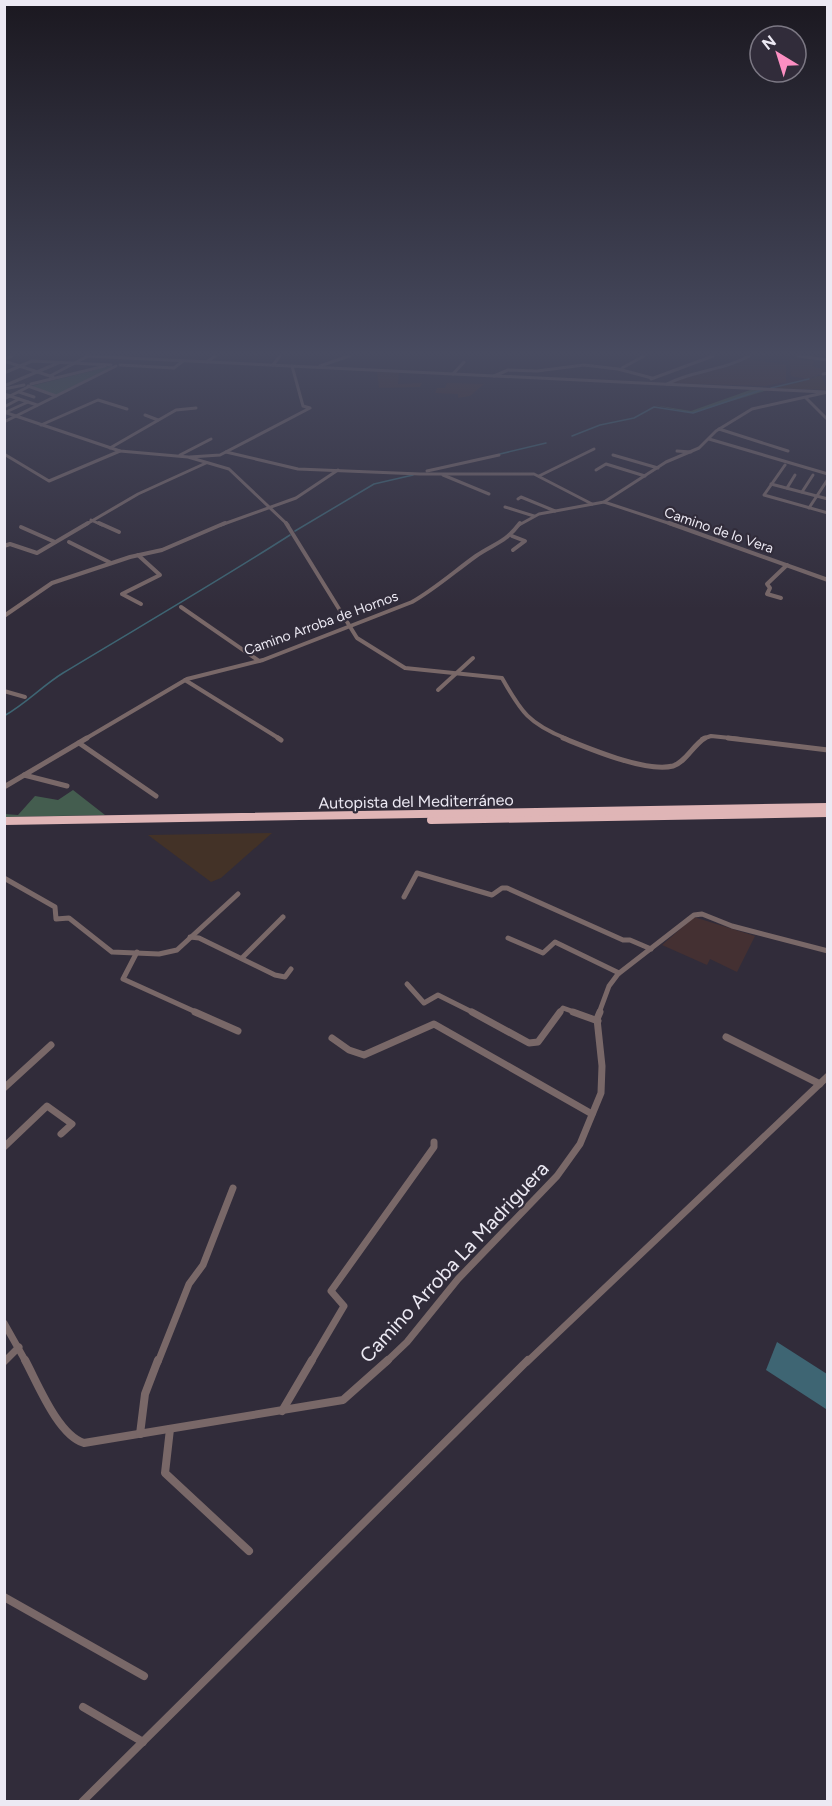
<svg xmlns="http://www.w3.org/2000/svg" width="832" height="1806" font-family="Figtree,sans-serif">
	<rect width="100%" height="100%" fill="#312c3a"/>
	<g fill="#433227">
		<polygon points="821,375 827,390 771,388 797,383"/>
		<polygon points="272,833 221,878 211,882 148,835"/>
	</g>
	<g fill="#443032">
		<polygon points="748,359 786,365 786,382 765,386 671,383 688,375 728,367"/>
		<polygon points="789,359 814,361 812,366 827,371 808,379 791,376"/>
		<polygon points="377,371 399,372 398,384 422,383 420,387 379,388"/>
		<polygon points="447,383 484,384 470,396 458,398 458,394 435,393 437,388 445,388"/>
		<polygon points="694,917 755,936 737,972 710,959 707,965 662,945"/>
	</g>
	<g fill="#445d4f">
		<polygon points="111,366 113,366 56,395 31,386"/>
		<polygon points="753,389 768,390 692,413 654,405 691,411"/>
		<polygon points="73,790 105,815 5,817 4,814 18,815 35,796 58,800"/>
	</g>
	<polygon fill="#3e6573" points="777,1342 827,1374 826,1409 766,1370"/>
	<g fill="none" stroke-linecap="round" stroke-linejoin="round">
		<g stroke="#3e6573" stroke-width="1.5">
			<polyline points="771,388 809,379"/>
			<polyline points="572,436 600,425 634,418 654,407 693,413 761,390"/>
			<polyline points="500,454 546,443"/>
			<polyline points="295,531 374,484 413,475"/>
			<path d="M4 716C27 703 42 686 63 673 139 627 215 583 290 535"/>
		</g>
		<g stroke="#796868" stroke-width="3">
			<polyline points="86,356 825,392"/>
			<polyline points="798,356 828,360"/>
			<polyline points="4,359 12,356"/>
			<polyline points="4,361 53,377"/>
			<polyline points="207,362 215,356"/>
			<polyline points="120,365 174,368 183,361"/>
			<polyline points="273,365 280,356"/>
			<polyline points="320,366 349,356"/>
			<polyline points="622,368 644,356"/>
			<polyline points="4,373 32,361 111,365"/>
			<polyline points="453,374 464,362"/>
			<polyline points="823,374 828,373"/>
			<polyline points="50,376 88,356"/>
			<polyline points="494,376 508,370 537,371 584,365 618,369 652,378"/>
			<polyline points="651,379 713,356"/>
			<polyline points="31,384 105,366"/>
			<path d="M667 384C693 370 723 371 749 356"/>
			<polyline points="4,386 58,363"/>
			<polyline points="28,386 56,396"/>
			<polyline points="4,389 24,385"/>
			<polyline points="19,392 34,397"/>
			<polyline points="4,394 37,405"/>
			<polyline points="806,398 828,420"/>
			<polyline points="4,399 28,387"/>
			<polyline points="4,407 19,399"/>
			<polyline points="4,412 120,451 188,457 229,469 288,525"/>
			<polyline points="6,412 28,402"/>
			<polyline points="145,415 158,420"/>
			<polyline points="4,422 116,366"/>
			<polyline points="41,425 98,400 127,409"/>
			<polyline points="719,429 788,451"/>
			<polyline points="709,439 828,474"/>
			<polyline points="110,448 176,410 196,408"/>
			<polyline points="677,451 691,452"/>
			<polyline points="226,452 298,469 420,474 534,474 592,504"/>
			<polyline points="4,454 49,481 120,451"/>
			<polyline points="180,455 211,439"/>
			<polyline points="613,455 658,468"/>
			<polyline points="190,457 220,455 310,408 303,406 292,366"/>
			<polyline points="785,465 764,495 828,513"/>
			<polyline points="596,470 606,464 645,476"/>
			<polyline points="427,471 499,455"/>
			<polyline points="443,475 489,494"/>
			<polyline points="539,476 594,449"/>
			<polyline points="771,484 828,499"/>
			<polyline points="787,488 795,475"/>
			<polyline points="802,492 813,475"/>
			<polyline points="518,499 521,497 555,511"/>
			<polyline points="604,502 674,525"/>
			<polyline points="505,507 534,516"/>
			<polyline points="809,508 828,479"/>
			<polyline points="91,520 102,525"/>
			<polyline points="85,525 138,494 206,463"/>
			<polyline points="221,525 296,498 338,470"/>
			<polyline points="519,525 539,514 604,502 666,462 699,448 716,431 752,409 828,392"/>
		</g>
		<g stroke="#796868" stroke-width="4">
			<polyline points="99,523 119,532"/>
			<path d="M286 523 357 638 405 668 502 678C521 712 529 724 567 739"/>
			<polyline points="669,523 828,580"/>
			<polyline points="21,527 55,542"/>
			<polyline points="512,536 525,541 513,550"/>
			<polyline points="69,542 111,563"/>
			<polyline points="4,546 10,544 37,553 88,523"/>
			<polyline points="138,555 160,575 122,594 141,604"/>
			<polyline points="781,598 767,594 770,588 767,584 787,565"/>
			<polyline points="181,607 259,661"/>
			<polyline points="4,616 52,583 130,557 162,550 225,523"/>
			<polyline points="185,680 280,739"/>
			<polyline points="438,690 473,658"/>
			<polyline points="4,691 25,697"/>
			<path d="M85 739 187 679 263 660 412 602C435 589 455 571 476 556 495 543 505 543 520 523"/>
			<polyline points="702,739 711,736 740,739"/>
		</g>
		<g stroke="#796868" stroke-width="5">
			<polyline points="278,738 281,740"/>
			<path d="M563 738C588 748 646 773 673 766 686 762 693 745 705 738"/>
			<polyline points="728,738 828,750"/>
			<polyline points="79,743 156,796"/>
			<polyline points="24,775 67,786"/>
			<polyline points="4,787 87,738"/>
			<polyline points="4,878 55,907 56,919 69,918 112,952 159,954 177,950 238,894"/>
			<polyline points="404,897 417,873 492,895 502,888 507,888 623,940 630,940 651,949"/>
			<polyline points="190,937 199,938 275,975 285,977 291,969"/>
			<polyline points="508,938 543,953 555,942 619,973"/>
			<polyline points="137,952 123,979 198,1013"/>
			<polyline points="242,958 283,917"/>
			<polyline points="407,984 424,1003 438,995 474,1013"/>
			<polyline points="559,1013 563,1008 577,1013"/>
			<polyline points="599,1013 609,986 618,974 694,915 702,914 732,926 828,951"/>
		</g>
		<g stroke="#796868" stroke-width="7">
			<polyline points="195,1012 238,1031"/>
			<polyline points="472,1012 529,1043 538,1042 560,1012"/>
			<polyline points="573,1012 598,1021"/>
			<polyline points="726,1037 820,1084"/>
			<polyline points="332,1038 349,1050 364,1055 434,1024 592,1114"/>
			<polyline points="4,1088 51,1045"/>
			<polyline points="4,1147 47,1106 72,1124 61,1134"/>
			<polyline points="4,1323 26,1362"/>
			<polyline points="4,1362 19,1347"/>
			<polyline points="158,1362 189,1284 203,1265 233,1188"/>
			<polyline points="311,1362 344,1306 331,1291 434,1147 434,1142"/>
			<polyline points="386,1362 407,1342 458,1279 557,1176 580,1144 601,1093 602,1066 597,1019 600,1012"/>
			<polyline points="527,1362 828,1076"/>
		</g>
		<g stroke="#796868" stroke-width="8">
			<path d="M25 1360C38 1384 58 1435 84 1443L343 1400 388 1360"/>
			<polyline points="282,1411 312,1360"/>
			<polyline points="170,1429 165,1473 249,1551"/>
			<polyline points="140,1434 145,1394 158,1360"/>
			<polyline points="4,1597 144,1676"/>
			<polyline points="83,1707 143,1742"/>
			<polyline points="82,1802 528,1360"/>
		</g>
		<g stroke="#dfb5b6" stroke-width="8">
			<polyline points="431,820 828,813"/>
			<polyline points="4,821 828,807"/>
		</g>
	</g>
	<linearGradient id="sky" x2="0" y2="1"><stop stop-color="#1b1820"/><stop offset="0.58" stop-color="#484b60"/><stop offset="1" stop-color="#484b60" stop-opacity="0"/></linearGradient>
	<rect width="832" height="609" fill="url(#sky)"/>
	<g text-anchor="middle" stroke-width="4.5" stroke-linejoin="round" paint-order="stroke">
		<g font-size="14" fill="#ece9f3" stroke="#312c3a">
			<text transform="translate(719 530) rotate(19)" y="5">Camino de lo Vera</text>
			<text transform="translate(321 623) rotate(-20)" y="5">Camino Arroba de Hornos</text>
		</g>
		<g font-size="16" fill="#ece9f3" stroke="#312c3a">
			<text transform="translate(416 801) rotate(-1)" y="6">Autopista del Mediterráneo</text>
		</g>
		<g font-size="20" fill="#ece9f3" stroke="#312c3a">
			<text transform="translate(454 1262) rotate(-47)" y="7">Camino Arroba La Madriguera</text>
		</g>
	</g>
	<rect width="832" height="1806" fill="none" stroke="#ece9f3" stroke-width="12"/>
	<g transform="translate(778 54) rotate(322)"><circle r="28" fill="#312c3a" stroke="#7c7884" stroke-width="1.5"/>
	<path d="M0-4.5L10 22L0 15L-10 22Z" fill="#fc8fc2"/>
	<text y="-9" font-size="16" font-weight="bold" text-anchor="middle" fill="#ece9f3">N</text>
	</g>
</svg>
